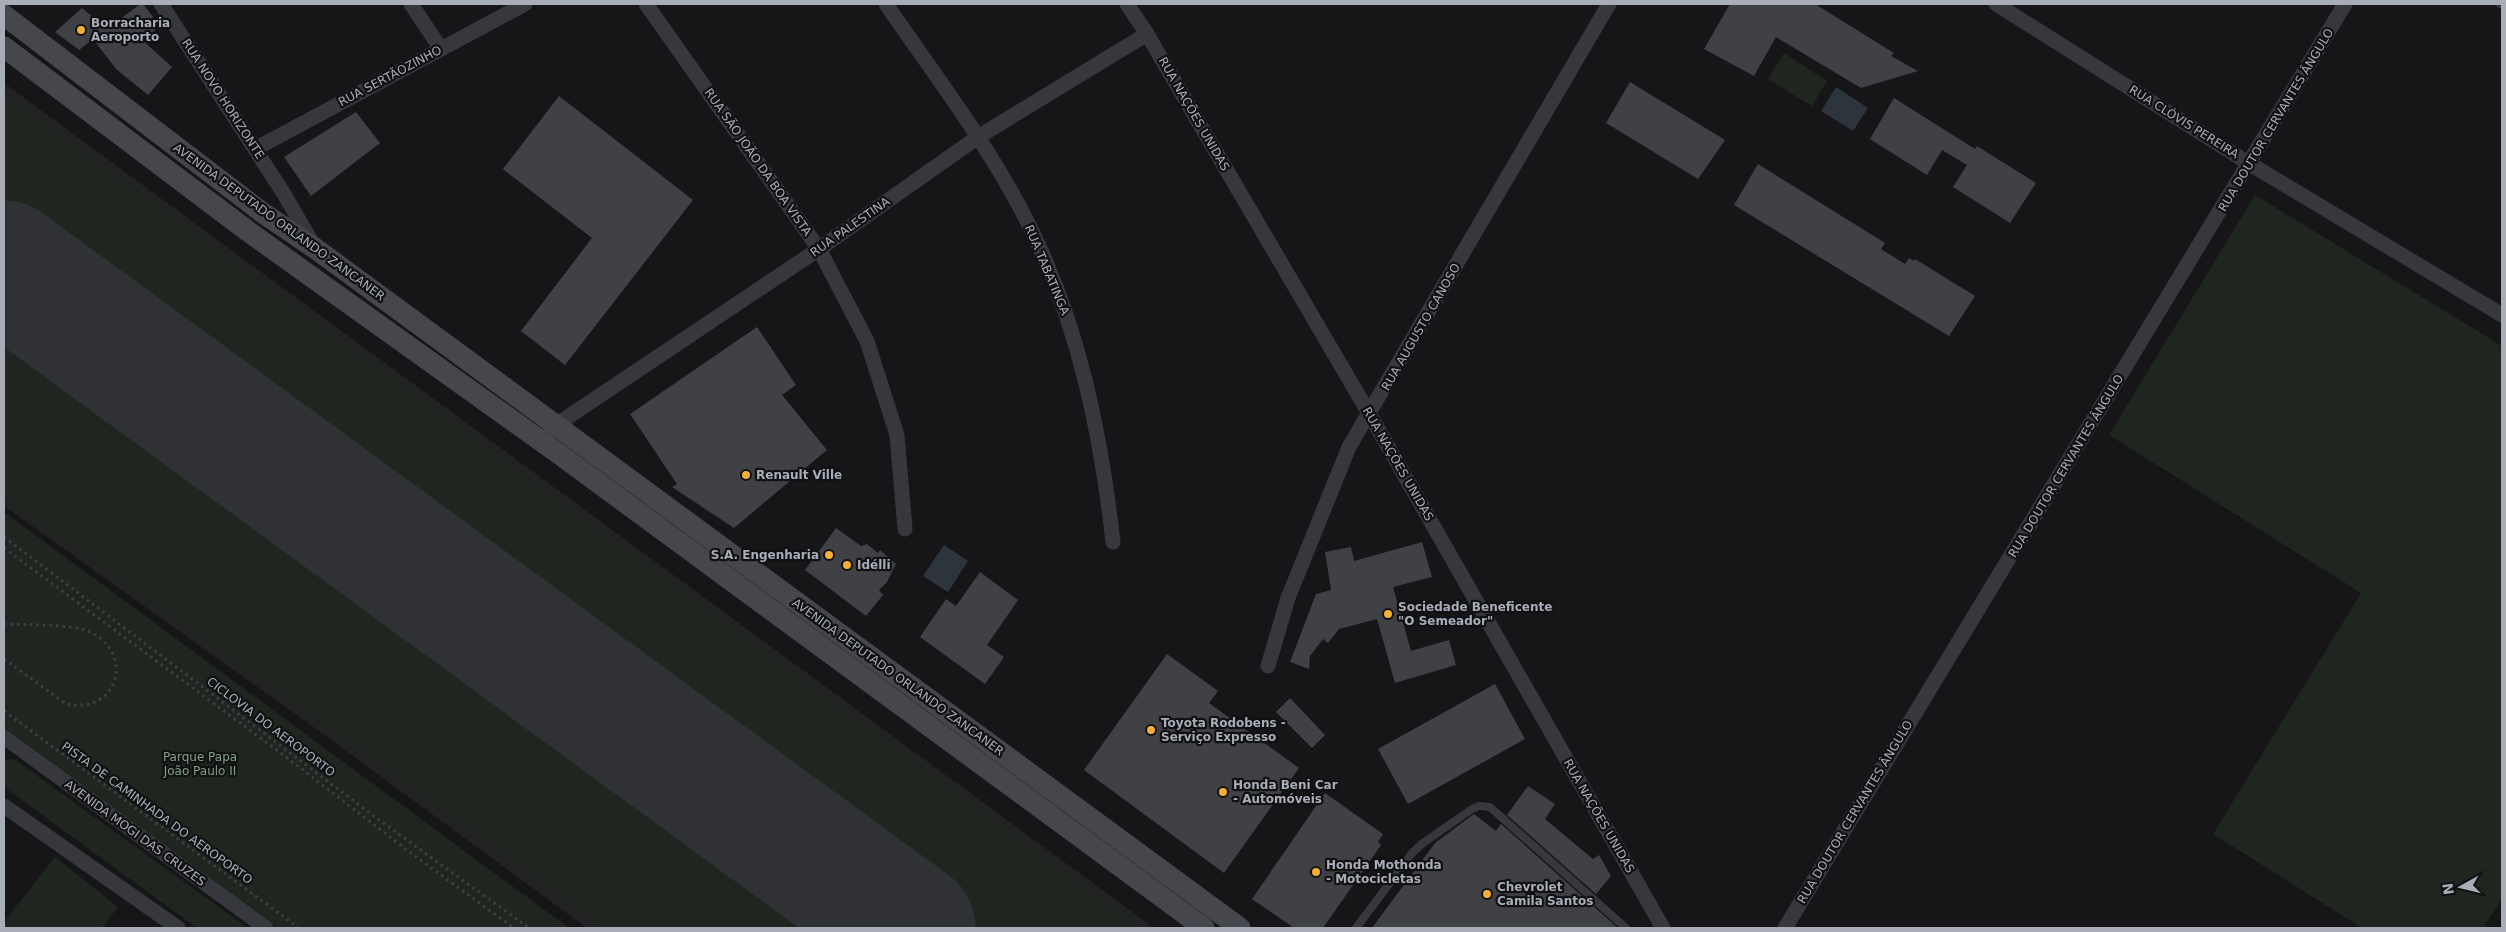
<svg xmlns="http://www.w3.org/2000/svg" width="2506" height="932" font-family="'DejaVu Sans',sans-serif">
	<rect width="100%" height="100%" fill="#161618"/>
	<polygon fill="#222225" points="4,83 1154,928 587,928 312,726 4,506"/>
	<g fill="#1e261f">
		<polygon points="1784,53 1827,81 1812,106 1768,79"/>
		<polygon points="4,93 1142,928 967,928 4,226"/>
		<polygon points="2255,195 2502,346 2502,899 2483,928 2362,928 2213,834 2361,593 2109,435"/>
		<polygon points="4,302 856,928 605,928 445,811 4,498"/>
		<polygon points="4,512 569,928 277,928 4,727"/>
		<polygon points="14,759 248,928 197,928 4,787 4,760"/>
		<polygon points="55,857 118,907 102,928 4,928 4,922"/>
	</g>
	<g fill="#2c353c">
		<polygon points="1836,87 1868,108 1853,131 1821,111"/>
		<polygon points="944,545 968,561 948,592 923,576"/>
	</g>
	<g fill="none" stroke-linecap="round" stroke-linejoin="round">
		<polyline stroke="#303135" stroke-width="131" points="4,266 910,928"/>
	</g>
	<g fill="#404145">
		<polygon points="140,4 143,4 160,26 142,40 172,67 148,95 116,69 93,39 79,50 55,32 82,8 107,29"/>
		<polygon points="1730,4 1815,4 1894,53 1891,56 1918,71 1861,88 1776,37 1754,76 1704,49"/>
		<polygon points="1630,82 1725,140 1698,179 1606,123"/>
		<polygon points="559,96 693,200 565,365 521,331 592,238 503,169"/>
		<polygon points="1894,98 1975,149 1977,146 2036,183 2010,223 1953,187 1967,165 1942,150 1927,175 1870,139"/>
		<polygon points="356,112 380,143 311,196 284,157"/>
		<polygon points="1758,164 1885,243 1881,249 1905,264 1909,258 1914,261 1915,259 1975,296 1949,336 1734,205"/>
		<polygon points="757,327 796,385 782,395 827,450 734,528 672,487 677,484 630,414"/>
		<polygon points="836,528 861,546 867,544 878,553 880,550 896,564 887,582 879,590 883,595 866,616 805,570"/>
		<polygon points="1422,542 1432,577 1393,587 1411,651 1449,640 1456,665 1395,683 1377,619 1339,629 1328,643 1323,639 1310,656 1309,669 1290,662 1316,594 1331,590 1325,552 1351,547 1354,561"/>
		<polygon points="980,572 1018,600 987,645 1004,657 985,684 920,637 946,599 956,606"/>
		<polygon points="1167,654 1218,691 1209,703 1299,768 1224,873 1084,770"/>
		<polygon points="1495,684 1525,739 1408,804 1378,749"/>
		<polygon points="1290,698 1325,735 1312,748 1276,712"/>
		<polygon points="1528,786 1555,804 1545,819 1593,859 1599,855 1611,876 1596,894 1507,815"/>
		<polygon points="1325,793 1383,834 1378,842 1381,845 1323,928 1294,928 1252,899"/>
		<polygon points="1474,814 1496,831 1501,824 1618,928 1372,928 1435,843"/>
	</g>
	<g fill="none" stroke-linecap="round" stroke-linejoin="round">
		<g stroke="#3d3f44" stroke-width="3" stroke-dasharray="2.5 4" stroke-linecap="butt">
			<polyline points="4,537 375,817 529,928"/>
			<polyline points="4,548 290,760 408,851 514,928"/>
			<path d="M4 624C25 625 70 624 88 631 135 651 120 715 66 704L4 659"/>
			<polyline points="4,711 299,928"/>
		</g>
		<g stroke="#37383d" stroke-width="8">
			<polyline points="2500,4 2502,5"/>
			<polyline points="1356,928 1413,852 1423,843 1472,809 1479,806 1490,807 1626,928"/>
		</g>
		<g stroke="#37383d" stroke-width="15">
			<polyline points="161,4 284,194 314,246"/>
			<polyline points="411,4 441,49"/>
			<polyline points="646,4 819,249 867,341 897,435 905,529"/>
			<path d="M886 4C936 77 992 149 1031 229 1079 327 1101 434 1113 542"/>
			<polyline points="1127,4 1147,34 1370,415 1663,928"/>
			<polyline points="1996,4 2250,164 2502,315"/>
			<polyline points="255,149 525,4"/>
			<polyline points="542,442 556,425 819,249 978,137 1147,34"/>
			<polyline points="1268,666 1288,598 1349,447 1609,4"/>
			<polyline points="4,737 266,928"/>
			<polyline points="4,806 178,928"/>
			<polyline points="1785,928 2345,4"/>
		</g>
		<g stroke="#45474d" stroke-width="21">
			<polyline points="4,15 263,213 316,249 1240,928"/>
			<polyline points="4,47 249,232 555,451 1204,928"/>
		</g>
	</g>
	<g fill="#f2b134" stroke="#111113" stroke-width="2">
		<circle cx="81" cy="30" r="5"/>
		<circle cx="746" cy="475" r="5"/>
		<circle cx="829" cy="555" r="5"/>
		<circle cx="847" cy="565" r="5"/>
		<circle cx="1388" cy="614" r="5"/>
		<circle cx="1151" cy="730" r="5"/>
		<circle cx="1223" cy="792" r="5"/>
		<circle cx="1316" cy="872" r="5"/>
		<circle cx="1487" cy="894" r="5"/>
	</g>
	<g text-anchor="middle" stroke-width="4.5" stroke-linejoin="round" paint-order="stroke">
		<g font-size="12" font-weight="bold" fill="#a8adb8" stroke="#111113" text-anchor="start">
			<text x="91" y="27">Borracharia<tspan x="91" dy="14">Aeroporto</tspan></text>
			<text x="756" y="479">Renault Ville</text>
			<text x="819" y="559" text-anchor="end">S.A. Engenharia</text>
			<text x="857" y="569">Idélli</text>
			<text x="1398" y="611">Sociedade Beneficente<tspan x="1398" dy="14">"O Semeador"</tspan></text>
			<text x="1161" y="727">Toyota Rodobens -<tspan x="1161" dy="14">Serviço Expresso</tspan></text>
			<text x="1233" y="789">Honda Beni Car<tspan x="1233" dy="14">- Automóveis</tspan></text>
			<text x="1326" y="869">Honda Mothonda<tspan x="1326" dy="14">- Motocicletas</tspan></text>
			<text x="1497" y="891">Chevrolet<tspan x="1497" dy="14">Camila Santos</tspan></text>
		</g>
		<g font-size="12" fill="#a8adb8" stroke="#111113">
			<text transform="translate(390 76) rotate(-28)" y="4">RUA SERTÃOZINHO</text>
			<text transform="translate(223 99) rotate(57)" y="4">RUA NOVO HORIZONTE</text>
			<text transform="translate(1194 114) rotate(60)" y="4">RUA NAÇÕES UNIDAS</text>
			<text transform="translate(2276 120) rotate(-59)" y="4">RUA DOUTOR CERVANTES ÂNGULO</text>
			<text transform="translate(2184 122) rotate(32)" y="4">RUA CLÓVIS PEREIRA</text>
			<text transform="translate(758 162) rotate(55)" y="4">RUA SÃO JOÃO DA BOA VISTA</text>
			<text transform="translate(279 222) rotate(36)" y="4">AVENIDA DEPUTADO ORLANDO ZANCANER</text>
			<text transform="translate(850 227) rotate(-35)" y="4">RUA PALESTINA</text>
			<text transform="translate(1047 270) rotate(67)" y="4">RUA TABATINGA</text>
			<text transform="translate(1421 327) rotate(-60)" y="4">RUA AUGUSTO CANOSO</text>
			<text transform="translate(1398 464) rotate(60)" y="4">RUA NAÇÕES UNIDAS</text>
			<text transform="translate(2066 466) rotate(-59)" y="4">RUA DOUTOR CERVANTES ÂNGULO</text>
			<text transform="translate(898 677) rotate(36)" y="4">AVENIDA DEPUTADO ORLANDO ZANCANER</text>
			<text transform="translate(271 727) rotate(37)" y="4">CICLOVIA DO AEROPORTO</text>
			<text transform="translate(1855 812) rotate(-59)" y="4">RUA DOUTOR CERVANTES ÂNGULO</text>
			<text transform="translate(157 813) rotate(36)" y="4">PISTA DE CAMINHADA DO AEROPORTO</text>
			<text transform="translate(1599 816) rotate(60)" y="4">RUA NAÇÕES UNIDAS</text>
			<text transform="translate(135 833) rotate(36)" y="4">AVENIDA MOGI DAS CRUZES</text>
		</g>
		<g font-size="12" fill="#7fa381" stroke="#111113">
			<text x="200" y="761">Parque Papa<tspan x="200" dy="14">João Paulo II</tspan></text>
		</g>
	</g>
	<rect width="2506" height="932" fill="none" stroke="#a8adb8" stroke-width="10"/>
	<g transform="translate(2461 887) rotate(262)" stroke="#111113" stroke-width="4" paint-order="stroke">
	<path d="M0-4L9 19L0 12L-9 19Z" fill="#a8adb8"/>
	<text y="-8" font-size="14" font-weight="bold" text-anchor="middle" fill="#a8adb8">N</text>
	</g>
</svg>
